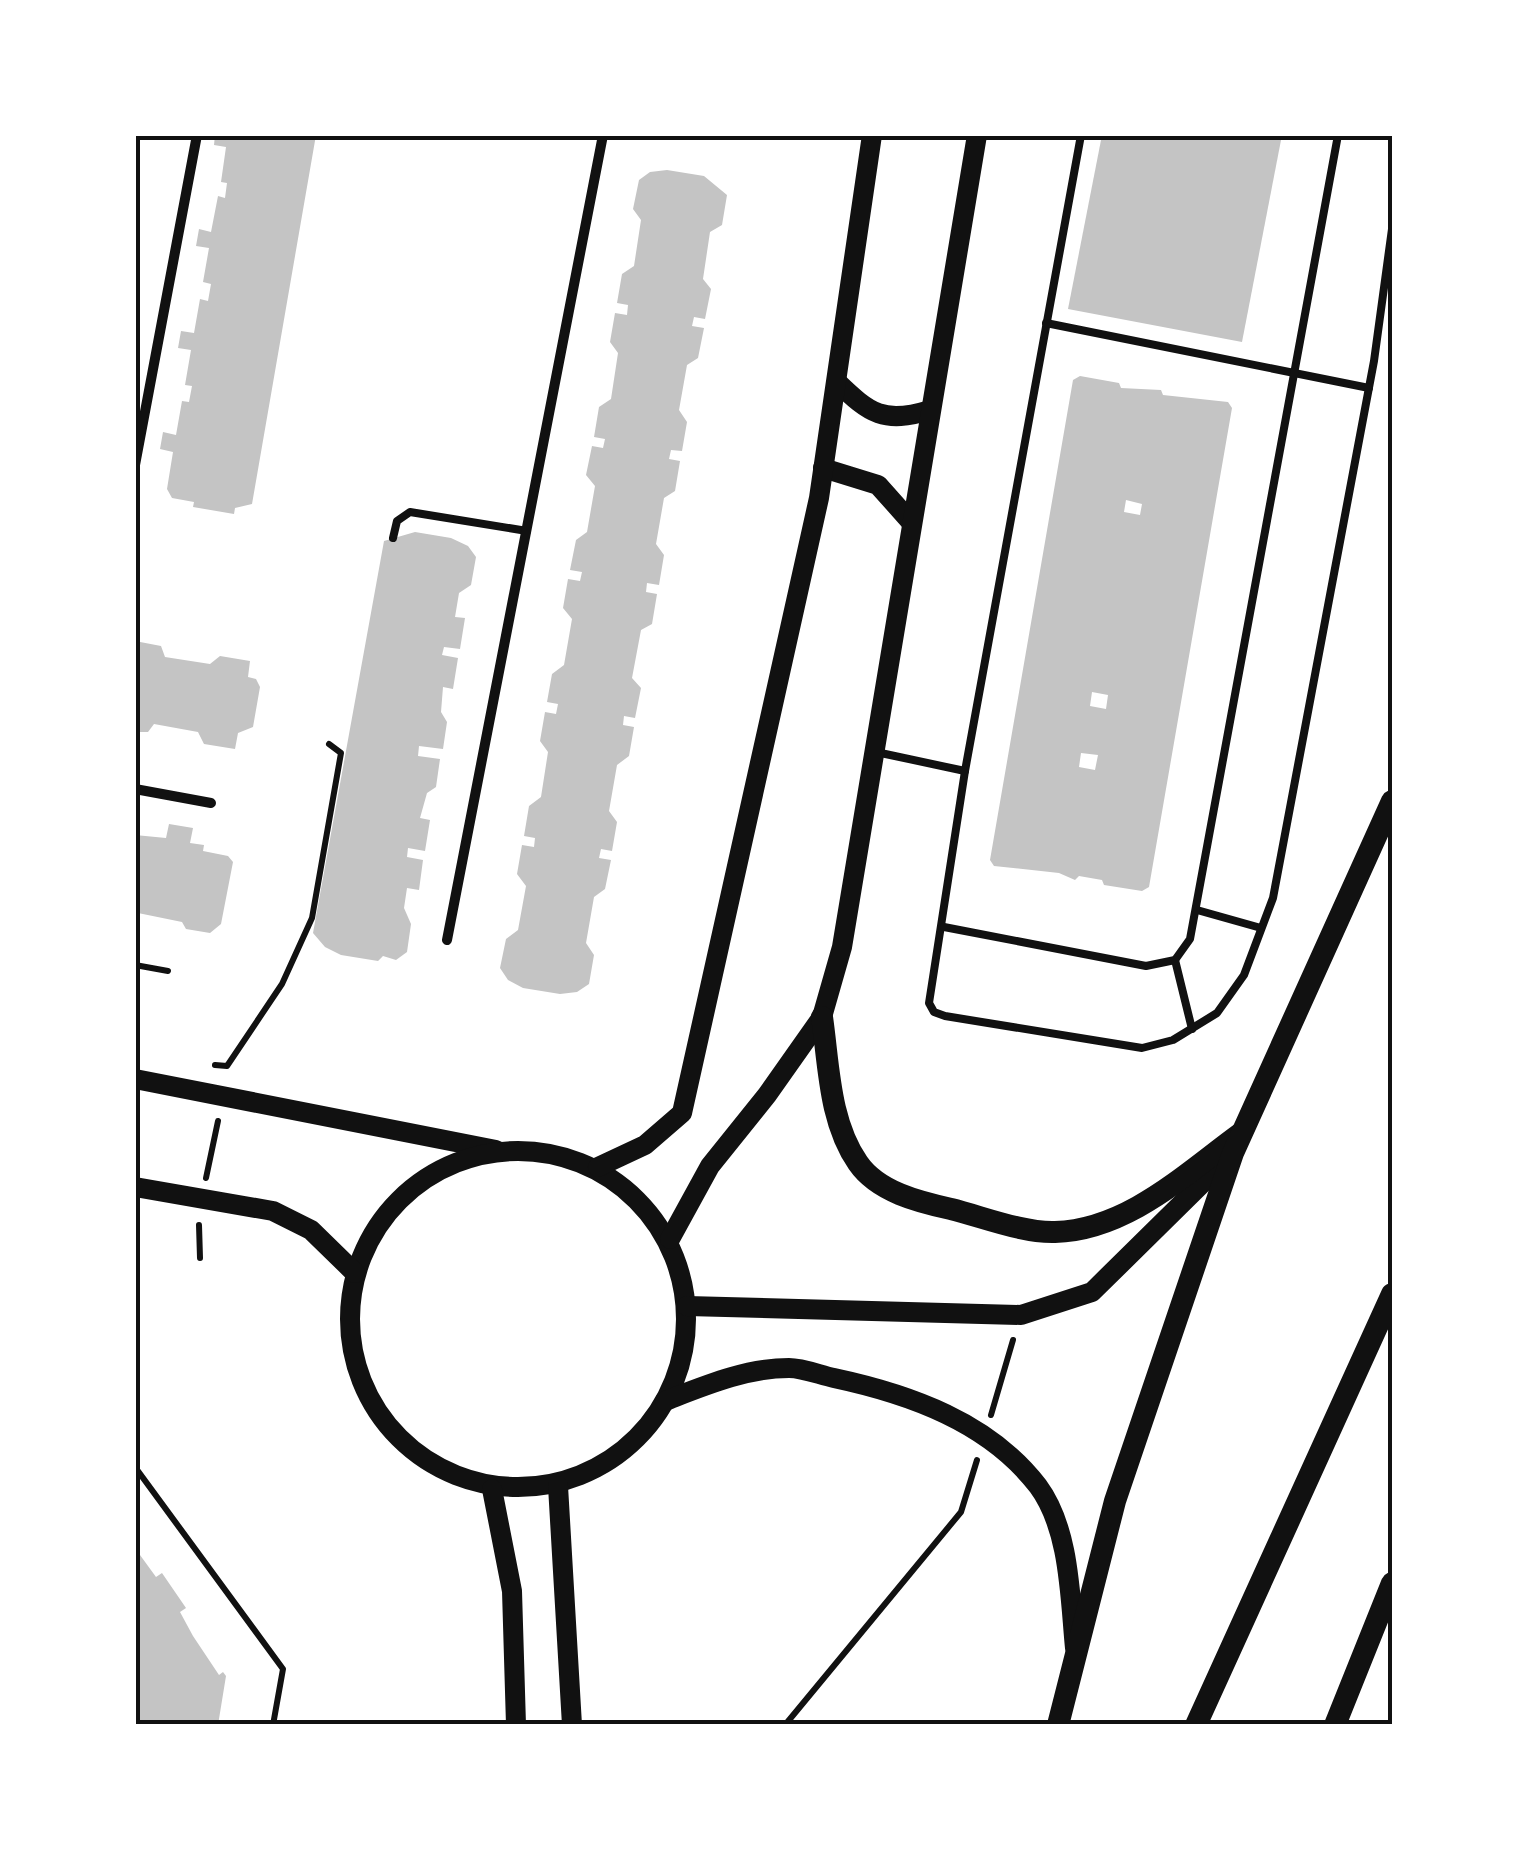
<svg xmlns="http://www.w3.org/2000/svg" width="1527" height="1860" font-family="Inter,sans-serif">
	<rect width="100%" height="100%" fill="#fff"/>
	<g fill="#c4c4c4" fill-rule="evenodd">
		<polygon points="215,135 316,135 252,504 235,508 234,514 193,507 194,502 172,498 167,489 173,452 160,449 163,432 176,435 182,401 189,402 192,386 185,385 191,350 178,348 181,331 194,333 200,299 208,301 211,284 203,282 209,248 196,246 199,229 211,232 218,196 225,198 227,183 221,182 226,147 214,145"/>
		<polygon points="1102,135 1282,135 1242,342 1068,309"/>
		<polygon points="667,170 704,176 727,195 722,225 710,232 703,279 711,289 705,319 694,317 692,326 704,328 698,358 687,365 679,410 687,422 682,451 671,450 669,459 680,461 675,491 664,498 656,544 664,555 659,585 647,583 646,592 657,594 652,624 641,630 632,678 641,688 635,718 624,716 623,725 634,727 629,756 617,765 609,811 617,822 612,851 601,849 599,858 611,860 605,889 594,897 586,943 594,955 589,984 577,992 560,994 523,988 508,980 500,968 506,939 518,930 526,886 517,874 522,845 534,847 535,838 524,836 529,806 541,797 548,752 540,741 545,712 556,714 558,704 547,702 552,674 564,665 572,619 563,608 568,579 580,581 582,572 570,570 576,540 587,532 595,486 586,475 592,446 603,448 605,439 594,437 599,407 611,399 618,353 610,342 615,313 627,315 628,305 617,303 622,274 634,266 641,220 633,209 639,180 650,172"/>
		<path d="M1080 376 1119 383 1121 388 1161 390 1163 395 1228 402 1232 408 1149 887 1142 891 1104 885 1102 880 1079 876 1075 880 1059 873 994 866 990 860 1073 380ZM1126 500 1142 504 1140 515 1124 512ZM1092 692 1108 695 1106 709 1090 706ZM1081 753 1098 755 1095 770 1079 767Z"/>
		<polygon points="415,532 451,538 468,546 476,557 471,585 459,593 455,617 465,618 460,649 444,647 442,655 458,658 453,689 443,687 441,712 447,722 443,749 419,746 418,756 440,759 436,787 427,793 420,818 430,820 425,851 408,848 407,857 423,860 419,890 407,888 404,908 411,924 407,952 396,960 383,956 378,961 341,955 325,947 313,933 384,541"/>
		<polygon points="135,641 161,646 165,657 210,664 220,656 250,661 248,677 256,679 260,687 253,727 238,733 235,749 204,744 198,732 154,724 148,732 135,732"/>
		<polygon points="169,824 193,828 190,843 204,845 203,851 228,856 233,862 221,924 210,933 186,929 182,922 138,913 135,916 135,835 166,838"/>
		<polygon points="140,1555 156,1577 162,1573 186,1608 180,1612 193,1636 219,1675 223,1672 226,1676 218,1725 135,1725 135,1559"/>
	</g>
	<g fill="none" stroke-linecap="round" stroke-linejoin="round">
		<g stroke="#111" stroke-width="6">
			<polyline points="135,965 168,971"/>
			<polyline points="215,1065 227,1066 282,984 312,918 341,753 329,744"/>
			<polyline points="206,1178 218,1121"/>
			<polyline points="199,1225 200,1258"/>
			<polyline points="991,1415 1013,1340"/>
			<polyline points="135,1467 283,1669 273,1725"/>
			<polyline points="785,1725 961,1512 977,1460"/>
		</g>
		<g stroke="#111" stroke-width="8">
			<polyline points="1081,135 965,771 929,1003 934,1012 945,1016 1142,1048 1173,1040 1217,1013 1244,975 1273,898 1374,361 1392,229"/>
			<polyline points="1046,323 1369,388"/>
			<polyline points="393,538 397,521 410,512 527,531"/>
			<polyline points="876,752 965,771"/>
			<polyline points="1197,910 1261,928"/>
			<polyline points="944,927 1146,966 1175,960 1190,939 1338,135"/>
			<polyline points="1175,960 1192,1029"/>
		</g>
		<g stroke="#111" stroke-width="10">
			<polyline points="135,465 197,135"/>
			<polyline points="135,789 211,803"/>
			<polyline points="447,940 603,135"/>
		</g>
		<g stroke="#111" stroke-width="20">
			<path d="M837 382C870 414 884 424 930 410"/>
			<polyline points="823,468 878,485 911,522"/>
			<polyline points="135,1079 496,1150"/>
			<circle cx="518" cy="1319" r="168"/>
			<polyline points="598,1167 645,1145 682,1113 819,498 872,135"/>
			<polyline points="135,1187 273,1211 311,1230 355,1273"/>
			<polyline points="670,1239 710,1166 767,1095 822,1017 842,947 977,135"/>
			<polyline points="687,1306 1021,1315 1092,1292 1233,1153"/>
			<path d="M665 1401C704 1386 746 1368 789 1368 803 1368 820 1375 834 1378 909 1394 989 1422 1038 1486 1070 1529 1070 1597 1075 1648"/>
			<polyline points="558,1486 572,1725"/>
			<polyline points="492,1489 512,1591 516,1725"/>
		</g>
		<g stroke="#111" stroke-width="22">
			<path d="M822 1017C829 1066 829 1121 858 1163 878 1192 919 1202 951 1209 983 1217 1023 1233 1055 1232 1127 1230 1185 1174 1240 1134"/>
			<polyline points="1058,1725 1115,1501 1233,1153 1392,801"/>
			<polyline points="1196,1725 1392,1294"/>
			<polyline points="1335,1725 1392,1583"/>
		</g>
	</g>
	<rect width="1527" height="1860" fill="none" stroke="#ffffff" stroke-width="275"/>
	<rect x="138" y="138" width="1252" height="1584" fill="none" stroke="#111" stroke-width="4"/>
</svg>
